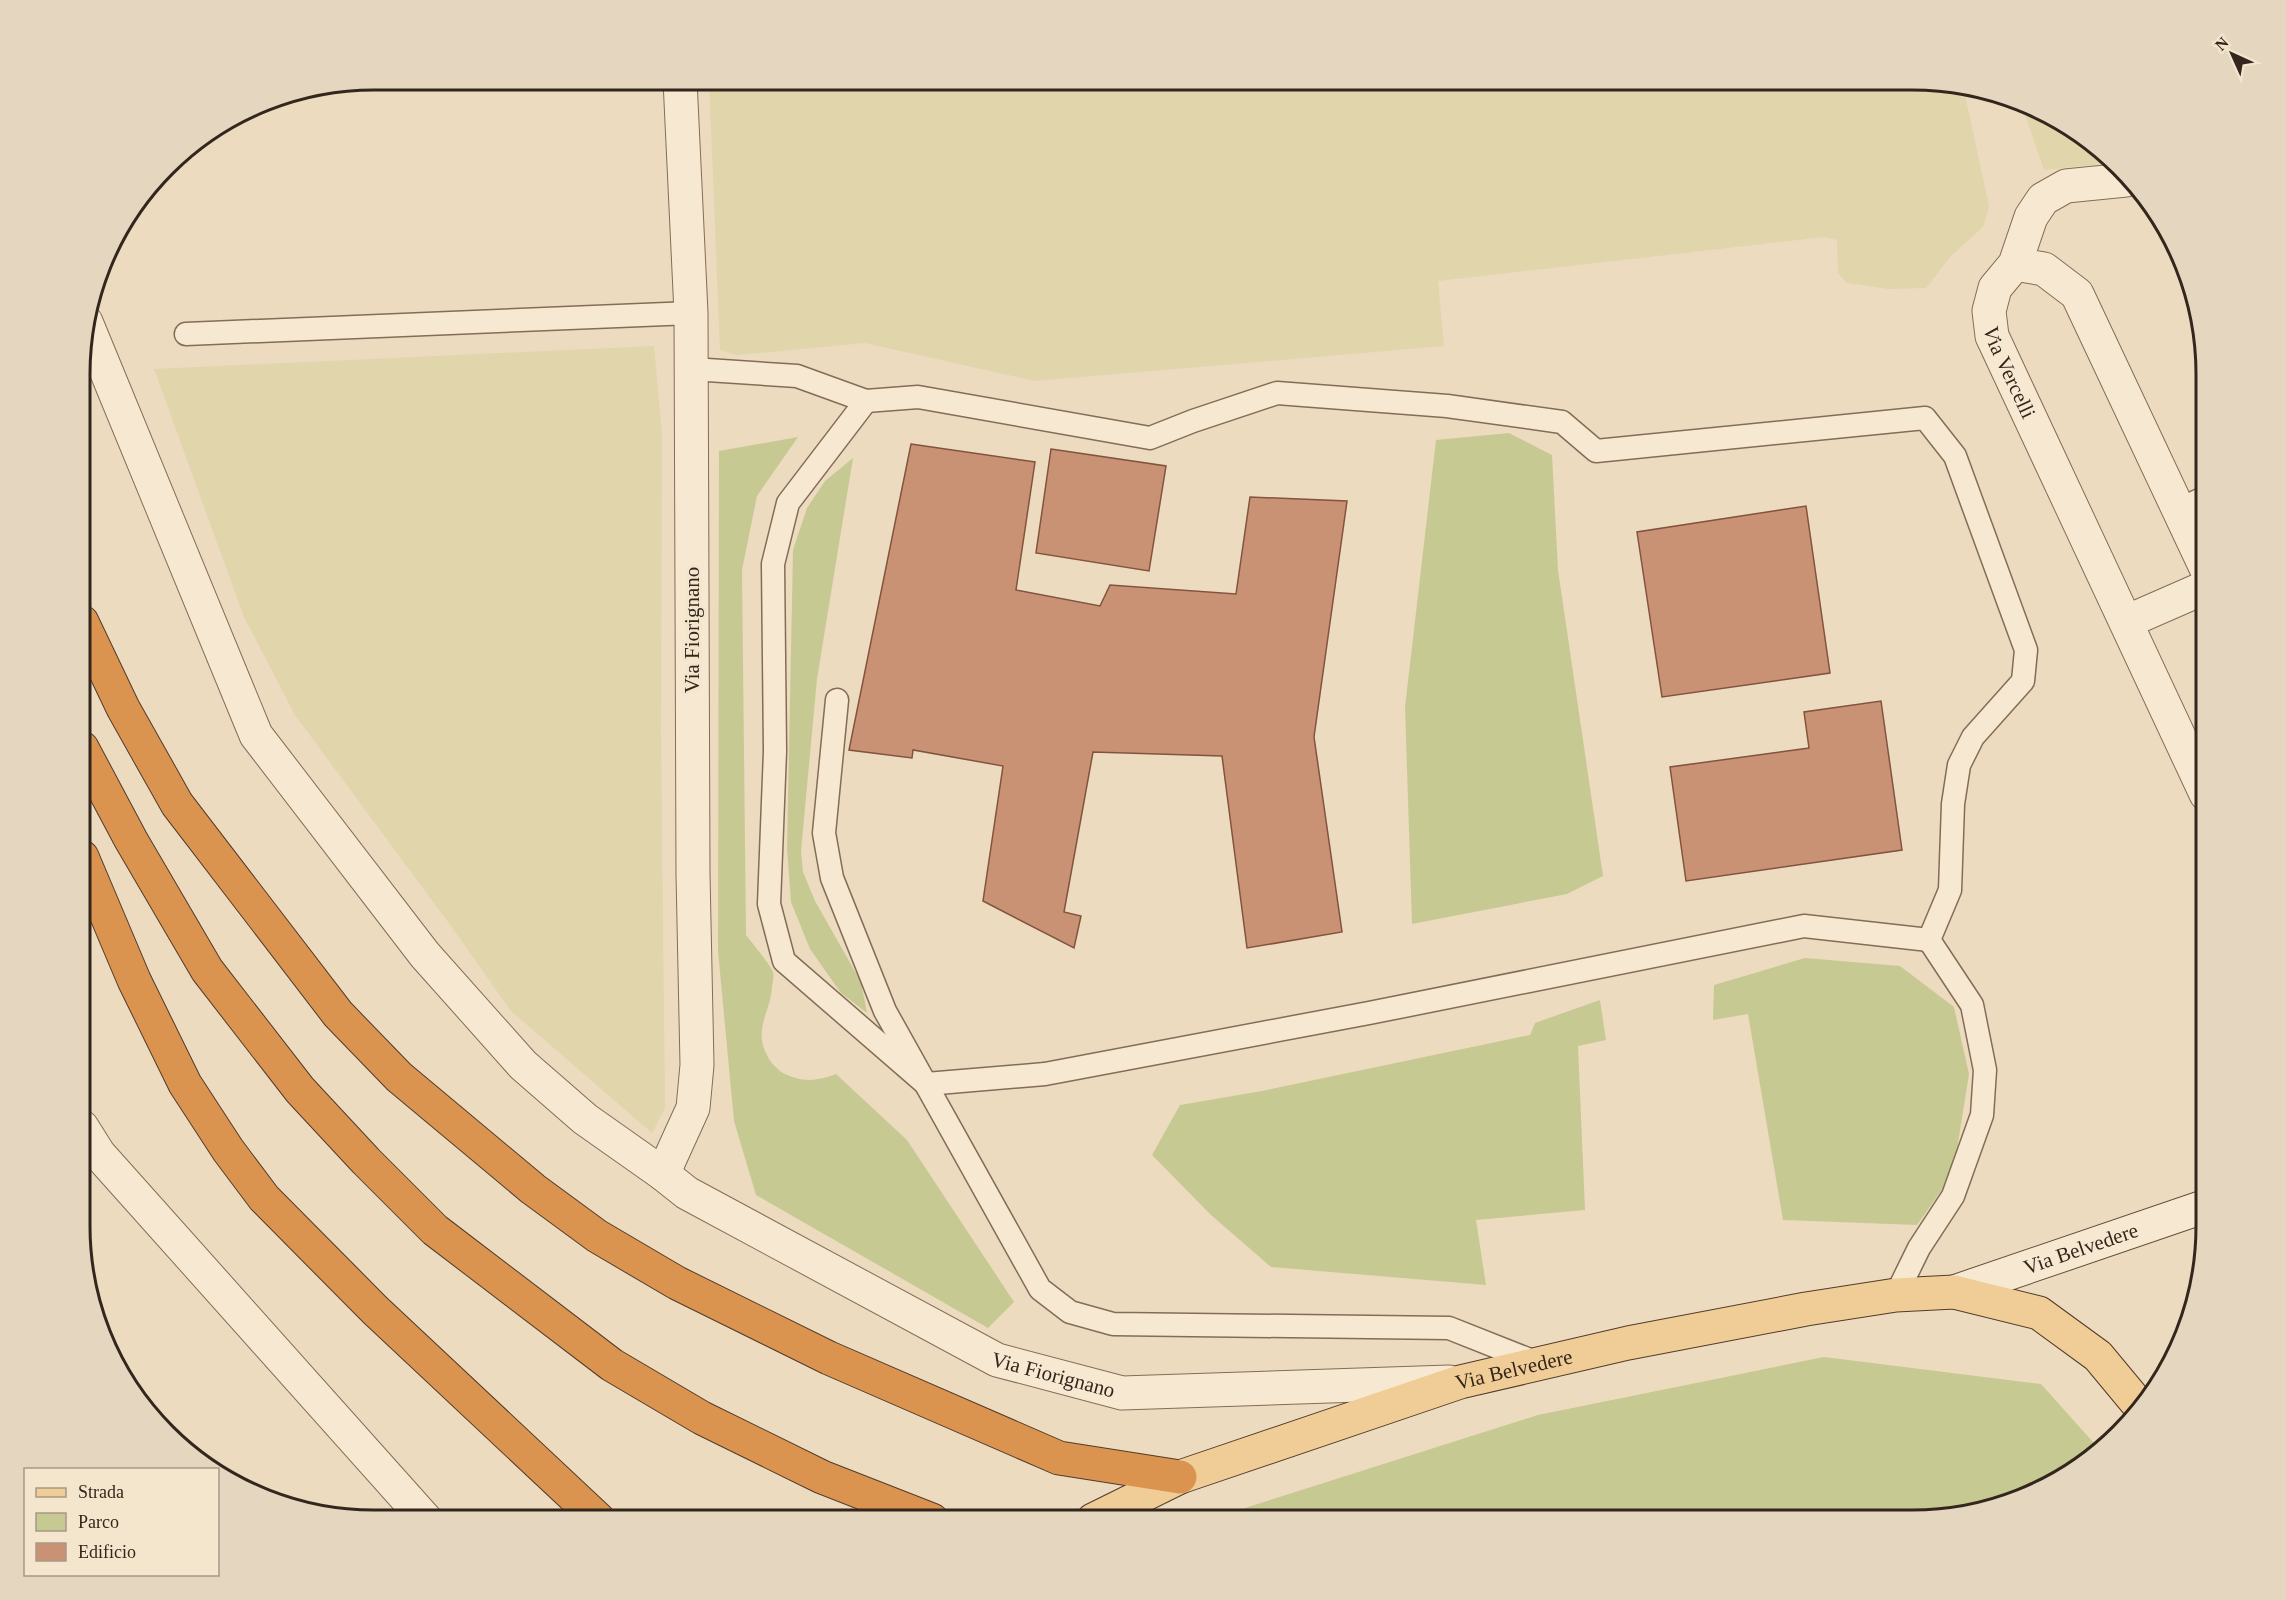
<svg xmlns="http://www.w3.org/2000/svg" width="2286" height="1600" font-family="'Times New Roman',serif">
	<rect width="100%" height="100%" fill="#ecdbbe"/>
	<g fill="#e1d5ac">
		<polygon points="709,80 1931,80 1963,86 1989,206 1983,227 1950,257 1926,288 1889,289 1847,283 1838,273 1837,240 1825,237 1438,281 1444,346 1035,381 865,343 737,355 720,350"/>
		<polygon points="2021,103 2091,140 2111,163 2044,170"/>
		<polygon points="654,346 662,434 661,730 665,1108 652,1133 511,1011 448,922 295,715 244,617 154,369"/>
	</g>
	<g fill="#c7c993">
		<polygon points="1509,433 1552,455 1558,570 1603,876 1567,894 1412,924 1405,707 1436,440"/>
		<path d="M798 437 757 496 742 570 746 935C752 943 770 964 773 972 774 975 773 982 772 986 771 1013 752 1029 768 1057 771 1063 777 1069 783 1073 802 1083 818 1081 836 1074L907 1140 1014 1302 988 1328 756 1195 734 1121 718 951 719 451Z"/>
		<polygon points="853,458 817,679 801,851 803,872 815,901 861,982 867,1013 841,993 810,949 791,902 787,849 793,550 807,508 825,481"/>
		<polygon points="1805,958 1900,966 1954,1007 1969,1074 1953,1174 1917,1225 1783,1220 1748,1014 1713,1020 1714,985"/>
		<polygon points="1600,1000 1606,1040 1578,1046 1585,1210 1476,1220 1486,1285 1271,1267 1211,1215 1152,1155 1180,1105 1262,1091 1530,1035 1535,1023"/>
		<polygon points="1824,1357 2041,1384 2101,1451 2043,1490 1988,1511 1912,1520 1207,1520 1538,1415"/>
	</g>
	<g fill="#c99275" stroke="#82543e" stroke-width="1.5">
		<polygon points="911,444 1035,462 1016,590 1100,606 1110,585 1236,594 1250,497 1347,501 1314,737 1342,932 1247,948 1222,756 1093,752 1064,912 1081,916 1074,948 983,901 1003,766 913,750 912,758 849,750"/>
		<polygon points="1051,449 1166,466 1149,571 1036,553"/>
		<polygon points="1806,506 1830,673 1662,697 1637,532"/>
		<polygon points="1881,701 1902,850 1686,881 1670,767 1809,748 1804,712"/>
	</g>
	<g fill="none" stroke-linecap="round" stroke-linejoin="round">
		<defs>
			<g id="service">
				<polyline points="186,334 691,313"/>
				<polyline points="692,369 797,376 866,401 788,503 773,564 775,751 769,904 784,961 926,1084 1045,1074 1369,1013 1804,926 1929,940"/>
				<polyline points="866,401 918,397 1150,438 1193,421 1277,393 1447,406 1562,422 1596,451 1925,418 1955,456 2026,650 2023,681 1973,737 1959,765 1953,804 1950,890 1929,940 1972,1005 1985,1070 1982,1115 1953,1196 1919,1248 1896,1295"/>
				<polyline points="2178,510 2206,497"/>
				<polyline points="837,700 824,833 832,878 885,1011 1040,1289 1070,1312 1113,1324 1449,1328 1540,1364"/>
			</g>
			<g id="minor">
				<path id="s1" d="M2126 180 2066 186 2043 199 2031 217 2015 264 1995 288 1989 311 1992 336 2206 794"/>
				<polyline points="2015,264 2044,269 2077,294 2206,568"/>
				<path id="s2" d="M86 322 256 735 425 955 523 1065 585 1119 663 1174 687 1193 997 1360 1122 1393 1449 1382"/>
				<polyline points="2126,622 2206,587"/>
				<polyline points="82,1127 99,1154 426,1520"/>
				<polyline points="663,1174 693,1108 697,1065 693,874 691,313 680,80"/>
			</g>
			<g id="secondary">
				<path id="s3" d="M1954 1292 2206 1206"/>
			</g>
			<g id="primary">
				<path id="s4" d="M1093 1520 1180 1477 1460 1382 1628 1343 1806 1309 1896 1295 1954 1292 2039 1313 2098 1356 2142 1409"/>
			</g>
			<g id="motorway">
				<polyline points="82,622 123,708 177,804 338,1014 399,1077 533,1189 597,1236 677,1283 829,1358 1059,1458 1180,1477"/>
				<polyline points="82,748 131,840 207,970 300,1090 366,1161 435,1230 612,1365 702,1418 822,1477 932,1520"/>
				<polyline points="82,857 134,980 185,1084 228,1150 264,1198 375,1310 599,1520"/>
			</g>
		</defs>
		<use href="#service" stroke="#846c58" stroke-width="25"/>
		<use href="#minor" stroke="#846c58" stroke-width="35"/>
		<use href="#secondary" stroke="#654d3b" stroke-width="35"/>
		<use href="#primary" stroke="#513b2c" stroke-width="35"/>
		<use href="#motorway" stroke="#513b2c" stroke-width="35"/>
		<use href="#service" stroke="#f7e9d1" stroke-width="22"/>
		<use href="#minor" stroke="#f7e9d1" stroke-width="33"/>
		<use href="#secondary" stroke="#f7e9d1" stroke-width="33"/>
		<use href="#primary" stroke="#f0cd96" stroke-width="33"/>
		<use href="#motorway" stroke="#db944f" stroke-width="33"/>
	</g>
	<g text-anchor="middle" stroke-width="6" stroke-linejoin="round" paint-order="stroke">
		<g font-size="21" fill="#33261c" stroke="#f4e6cd">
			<text dy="7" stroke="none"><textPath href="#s1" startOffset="278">Via Vercelli</textPath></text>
			<text transform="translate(692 630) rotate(-90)" y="7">Via Fiorignano</text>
			<text dy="7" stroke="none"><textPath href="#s3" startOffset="134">Via Belvedere</textPath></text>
			<text dy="7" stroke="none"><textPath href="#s4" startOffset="448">Via Belvedere</textPath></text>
			<text dy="7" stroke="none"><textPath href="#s2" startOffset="1490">Via Fiorignano</textPath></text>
		</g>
	</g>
	<path d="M0 0H2286V1600H0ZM374 90H1912A284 284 0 0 1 2196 374V1226A284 284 0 0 1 1912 1510H374A284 284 0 0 1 90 1226V374A284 284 0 0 1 374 90Z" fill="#e5d7bf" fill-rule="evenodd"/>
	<path fill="none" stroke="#33261c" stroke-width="3" d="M374 90H1912A284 284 0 0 1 2196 374V1226A284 284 0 0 1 1912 1510H374A284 284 0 0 1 90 1226V374A284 284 0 0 1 374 90Z"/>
	<rect x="24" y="1468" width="195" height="108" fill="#f4e6cd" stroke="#a79986" stroke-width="1.5"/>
	<rect x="36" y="1488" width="30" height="9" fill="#f0cd96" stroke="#a79986" stroke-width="1.5"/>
	<text x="78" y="1498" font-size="18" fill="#33261c">Strada</text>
	<rect x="36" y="1513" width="30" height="18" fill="#c7c993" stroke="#a79986" stroke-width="1.5"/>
	<text x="78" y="1528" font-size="18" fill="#33261c">Parco</text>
	<rect x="36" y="1543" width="30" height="18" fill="#c99275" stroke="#a79986" stroke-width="1.5"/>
	<text x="78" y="1558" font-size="18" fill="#33261c">Edificio</text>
	<g transform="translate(2232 54) rotate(315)" stroke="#f4e6cd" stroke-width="4.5" paint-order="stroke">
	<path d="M0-4.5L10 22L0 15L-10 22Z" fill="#33261c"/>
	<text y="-9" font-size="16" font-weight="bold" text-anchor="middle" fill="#33261c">N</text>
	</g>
</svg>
